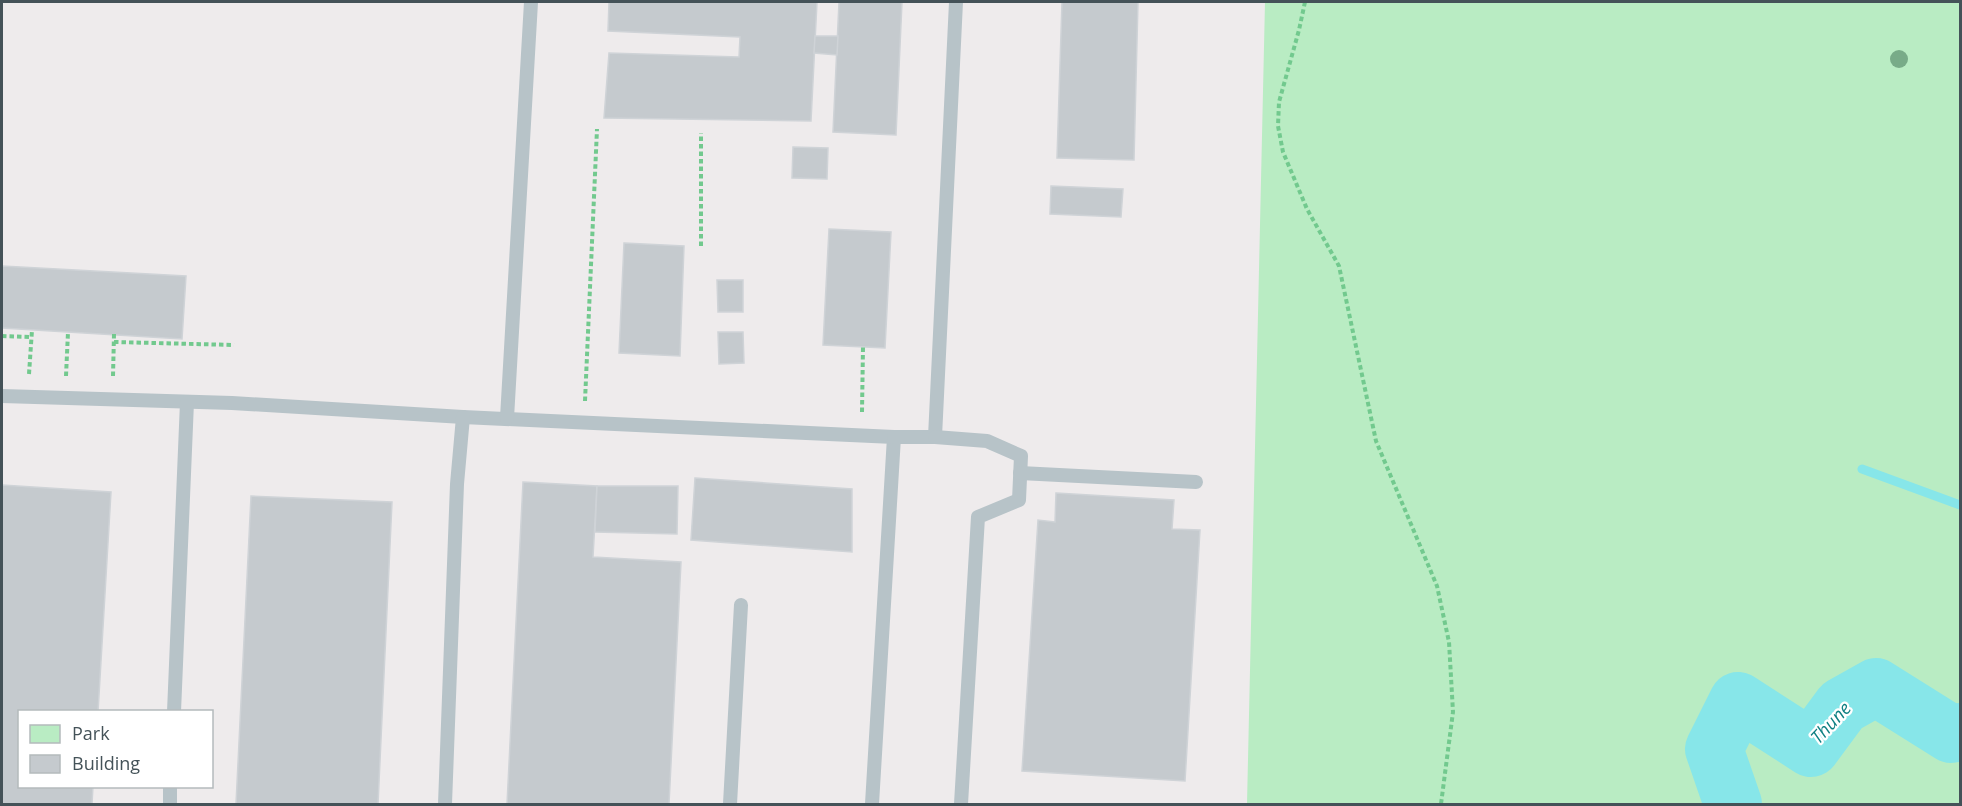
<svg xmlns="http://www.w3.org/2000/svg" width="1962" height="806" font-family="'Open Sans',sans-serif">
	<rect width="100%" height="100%" fill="#eeebec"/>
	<polygon fill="#b9ecc3" points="1265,2 1960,2 1960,415 1959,419 1960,421 1960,804 1247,804"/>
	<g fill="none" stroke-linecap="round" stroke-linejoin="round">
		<polyline stroke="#87e6e9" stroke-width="9" points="1862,469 1960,505"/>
		<polyline stroke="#87e6e9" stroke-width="58" points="1733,804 1714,749 1738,701 1811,748 1842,706 1876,687 1951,734 1960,732"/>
	</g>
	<g fill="#c5cace" stroke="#cfd3d7" stroke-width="1.5">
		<polygon points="609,2 817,2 811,121 604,118 609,53 739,57 740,37 608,31"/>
		<polygon points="839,2 902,2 896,135 833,132"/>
		<polygon points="1062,2 1138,2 1134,160 1057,158"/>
		<polygon points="815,36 838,36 837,55 814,53"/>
		<polygon points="793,147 828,148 827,179 792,178"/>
		<polygon points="1051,186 1123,189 1121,217 1050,214"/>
		<polygon points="829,229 891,232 885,348 823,345"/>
		<polygon points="624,243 684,246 680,356 619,353"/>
		<polygon points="2,266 186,276 182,339 2,328"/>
		<polygon points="717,280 743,280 743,312 718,312"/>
		<polygon points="718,332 743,332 744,363 719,364"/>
		<polygon points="695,478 852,489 852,552 691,540"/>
		<polygon points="523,482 597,486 593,557 681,562 669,804 507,804"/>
		<polygon points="2,485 111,492 98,712 20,712 20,786 93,786 92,804 2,804"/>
		<polygon points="597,486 678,486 677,534 595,532"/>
		<polygon points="1056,493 1174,500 1172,529 1200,530 1185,781 1022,771 1038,520 1055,522"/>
		<polygon points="251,496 392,502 378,804 236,804"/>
	</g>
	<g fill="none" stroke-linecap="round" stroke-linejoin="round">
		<g stroke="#72c98e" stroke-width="4" stroke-dasharray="4.5 3" stroke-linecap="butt">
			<polyline points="1305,2 1299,30 1279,102 1278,126 1283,152 1307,209 1339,266 1376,441 1437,586 1449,642 1453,712 1441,804"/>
			<polyline points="701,246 701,133"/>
			<polyline points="2,336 32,337"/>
			<polyline points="114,342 234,345"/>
			<polyline points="29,374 32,330"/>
			<polyline points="66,376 68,332"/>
			<polyline points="113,376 114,334"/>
			<polyline points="585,401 597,129"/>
			<polyline points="862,412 863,347"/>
		</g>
		<g stroke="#b7c3c8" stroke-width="14">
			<polyline points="2,396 232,403 463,417 894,437 872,804"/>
			<polyline points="507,418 531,2"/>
			<polyline points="894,437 935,437 956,2"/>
			<polyline points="935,437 987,441 1021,456 1019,500 978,517 961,804"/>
			<polyline points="1020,473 1196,482"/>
			<polyline points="174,712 187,402"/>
			<polyline points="170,804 170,786"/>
			<polyline points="445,804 457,484 463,417"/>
			<polyline points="730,804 741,605"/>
		</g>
	</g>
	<circle fill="#78ab88" cx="1899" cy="59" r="9"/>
	<g text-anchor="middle" stroke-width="4.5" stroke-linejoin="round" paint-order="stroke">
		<g font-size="18" font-style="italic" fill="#0f8083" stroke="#fff">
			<text transform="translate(1831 723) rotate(-47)" y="6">Thune</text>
		</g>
	</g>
	<rect width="1962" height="806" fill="none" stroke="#445258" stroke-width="6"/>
	<rect x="18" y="710" width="195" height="78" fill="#ffffff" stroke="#b4babc" stroke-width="1.5"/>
	<rect x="30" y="725" width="30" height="18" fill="#b9ecc3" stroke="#b4babc" stroke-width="1.5"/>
	<text x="72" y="740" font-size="18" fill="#445258">Park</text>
	<rect x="30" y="755" width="30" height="18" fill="#c5cace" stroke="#b4babc" stroke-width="1.5"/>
	<text x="72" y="770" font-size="18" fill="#445258">Building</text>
</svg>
